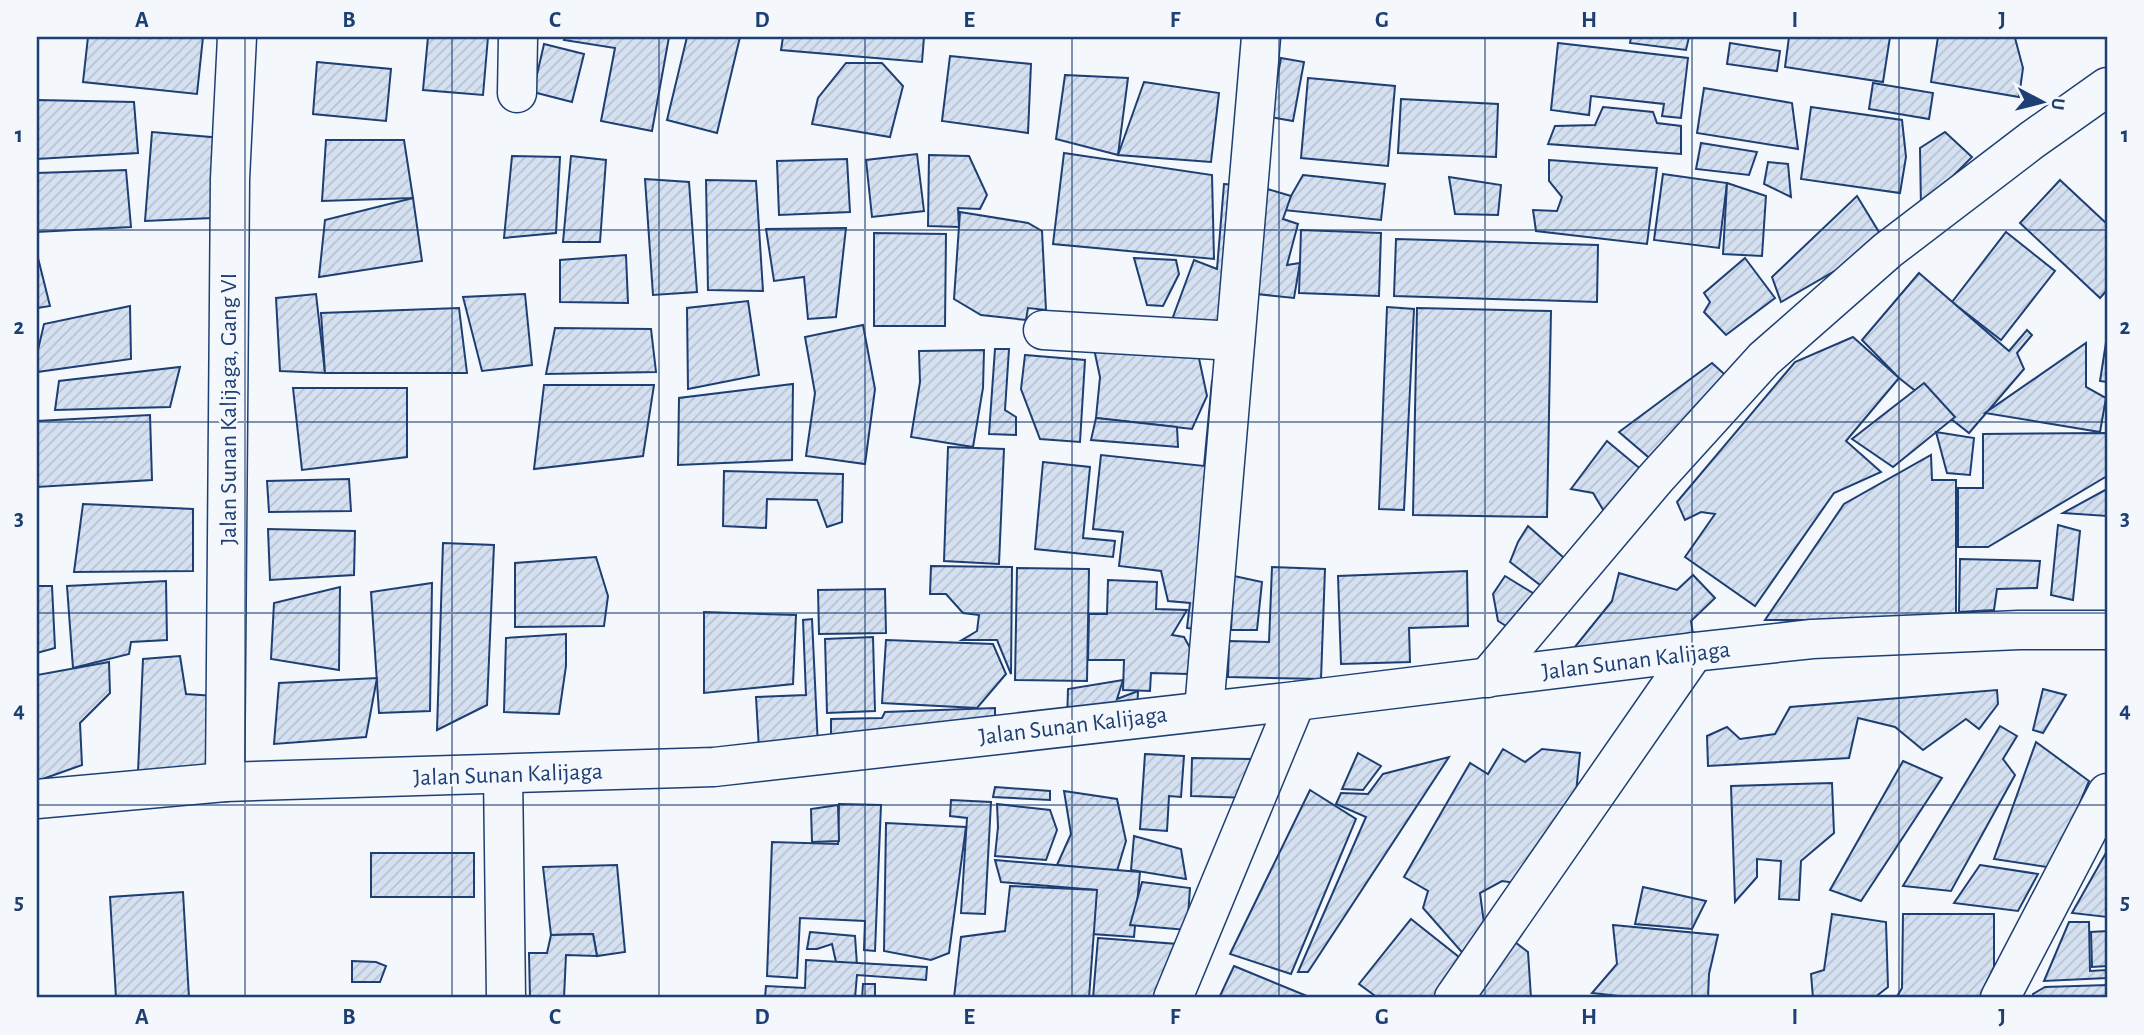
<svg xmlns="http://www.w3.org/2000/svg" width="2144" height="1035" font-family="'Alegreya Sans',sans-serif">
	<defs>
		<pattern id="building-hatch" width="6" height="6" patternUnits="userSpaceOnUse" patternTransform="scale(1.75)"><rect width="6" height="6" fill="#d5e0f0"/><path d="M-1 1l2-2M0 6l6-6M5 7l2-2" fill="none" stroke="#b6c1d1"/></pattern>
	</defs>
	<rect width="100%" height="100%" fill="#f4f7fb"/>
	<g fill="url(#building-hatch)" stroke="#1d3f73" stroke-width="2">
		<polygon points="88,37 203,37 197,94 83,82"/>
		<polygon points="428,37 488,37 483,95 423,90"/>
		<polygon points="565,37 669,37 652,131 601,121 615,48 564,40"/>
		<polygon points="687,37 740,37 717,133 667,120"/>
		<polygon points="783,37 924,37 922,62 781,50"/>
		<polygon points="1631,37 1689,37 1686,50 1630,43"/>
		<polygon points="1789,37 1890,37 1883,82 1785,67"/>
		<polygon points="1938,37 2015,38 2023,68 2019,97 1931,82"/>
		<polygon points="1558,43 1688,58 1681,118 1662,116 1664,104 1591,96 1589,115 1551,110"/>
		<polygon points="1730,43 1780,51 1777,71 1727,64"/>
		<polygon points="544,44 584,54 572,102 533,92"/>
		<polygon points="950,56 1031,64 1028,133 942,121"/>
		<polygon points="1281,58 1304,62 1293,121 1270,117"/>
		<polygon points="317,62 391,69 386,121 313,114"/>
		<polygon points="846,63 882,63 903,86 890,137 812,124 818,98"/>
		<polygon points="1065,75 1128,78 1118,155 1056,139"/>
		<polygon points="1308,78 1395,86 1388,166 1301,158"/>
		<polygon points="1144,82 1219,93 1211,162 1118,155"/>
		<polygon points="1873,83 1933,93 1929,119 1869,109"/>
		<polygon points="1704,88 1792,103 1798,149 1697,133"/>
		<polygon points="1401,99 1498,104 1496,157 1398,153"/>
		<polygon points="37,100 134,102 138,153 37,159"/>
		<polygon points="1603,107 1653,112 1657,123 1681,126 1681,154 1548,144 1555,126 1595,125"/>
		<polygon points="1811,107 1902,120 1906,157 1900,193 1801,179"/>
		<polygon points="152,132 222,138 212,218 145,221"/>
		<polygon points="1945,132 1972,157 1921,208 1920,148"/>
		<polygon points="326,140 404,140 413,198 322,201"/>
		<polygon points="1701,143 1757,152 1749,175 1696,169"/>
		<polygon points="1064,153 1212,175 1214,259 1053,244"/>
		<polygon points="917,154 924,211 872,217 866,160"/>
		<polygon points="929,155 969,156 987,195 980,209 958,208 959,227 928,226"/>
		<polygon points="512,156 560,157 556,233 504,238"/>
		<polygon points="571,156 606,160 600,242 563,242"/>
		<polygon points="847,159 850,212 779,215 777,161"/>
		<polygon points="1549,160 1657,168 1647,244 1536,231 1533,210 1557,211 1562,197 1549,181"/>
		<polygon points="1768,162 1788,164 1791,197 1764,184"/>
		<polygon points="126,170 131,227 37,232 37,173"/>
		<polygon points="1663,174 1727,183 1719,248 1654,240"/>
		<polygon points="1303,175 1385,184 1381,220 1283,210"/>
		<polygon points="1449,177 1501,185 1498,215 1455,214"/>
		<polygon points="645,179 689,182 697,292 653,295"/>
		<polygon points="706,180 756,181 763,291 708,290"/>
		<polygon points="2060,180 2107,224 2107,290 2100,298 2020,223"/>
		<polygon points="1727,183 1766,196 1762,256 1723,254"/>
		<polygon points="1224,184 1235,185 1223,329 1170,325 1194,260 1217,269"/>
		<polygon points="1264,188 1291,196 1283,219 1298,224 1287,265 1300,263 1294,298 1257,294"/>
		<polygon points="1857,196 1885,242 1781,302 1772,277"/>
		<polygon points="413,198 422,261 319,277 325,220"/>
		<polygon points="960,212 1028,223 1042,231 1046,310 1028,308 1026,320 981,315 954,299"/>
		<polygon points="846,228 836,317 808,319 804,277 774,281 766,229"/>
		<polygon points="1301,230 1381,233 1379,296 1299,293"/>
		<polygon points="2006,232 2055,271 2001,340 1952,302"/>
		<polygon points="874,233 946,234 945,326 874,326"/>
		<polygon points="1396,239 1598,245 1597,302 1394,296"/>
		<polygon points="37,254 50,306 37,308"/>
		<polygon points="626,255 628,303 560,302 560,260"/>
		<polygon points="1134,258 1176,260 1179,274 1163,306 1147,305"/>
		<polygon points="1745,258 1775,298 1726,335 1704,312 1710,302 1704,293"/>
		<polygon points="1919,273 2009,351 2027,330 2032,335 2017,353 2024,369 1969,433 1899,378 1862,340"/>
		<polygon points="316,294 325,373 280,371 276,298"/>
		<polygon points="525,294 532,365 482,371 463,297"/>
		<polygon points="748,301 759,375 688,389 687,308"/>
		<polygon points="130,306 131,359 37,372 37,354 44,324"/>
		<polygon points="1387,307 1414,309 1404,510 1379,509"/>
		<polygon points="459,308 467,373 325,373 321,313"/>
		<polygon points="1417,308 1551,311 1547,517 1413,515"/>
		<polygon points="863,325 875,389 865,464 806,456 815,393 805,337"/>
		<polygon points="555,328 651,329 656,372 546,374"/>
		<polygon points="2107,336 2107,382 2100,381"/>
		<polygon points="1853,337 1899,378 1846,441 1881,472 1834,493 1755,606 1685,557 1715,514 1701,512 1685,520 1677,502 1795,362"/>
		<polygon points="2086,343 2086,387 2106,398 2100,432 1985,413"/>
		<polygon points="1093,344 1197,349 1207,396 1192,429 1096,418 1100,377"/>
		<polygon points="995,349 1009,349 1005,410 1016,417 1016,435 989,434"/>
		<polygon points="984,350 983,388 973,447 911,437 920,382 919,351"/>
		<polygon points="1025,355 1085,360 1080,442 1040,439 1021,389"/>
		<polygon points="1712,363 1732,381 1661,468 1619,432"/>
		<polygon points="180,367 170,407 55,410 59,381"/>
		<polygon points="1212,381 1225,383 1199,630 1187,628 1190,603 1168,601 1161,571 1119,566 1123,532 1093,529 1101,455 1204,466"/>
		<polygon points="1924,383 1955,417 1893,467 1852,439"/>
		<polygon points="793,384 792,460 678,465 679,398"/>
		<polygon points="544,385 654,385 643,456 534,469"/>
		<polygon points="293,388 407,388 407,457 302,470"/>
		<polygon points="150,415 152,480 37,487 37,421"/>
		<polygon points="1096,418 1177,427 1178,447 1091,440"/>
		<polygon points="1936,432 1974,438 1970,475 1947,473"/>
		<polygon points="2107,433 2107,476 1988,547 1958,547 1958,488 1983,488 1983,434"/>
		<polygon points="1607,441 1649,476 1608,518 1593,493 1571,489"/>
		<polygon points="948,447 1004,449 999,564 944,561"/>
		<polygon points="1931,455 1932,480 1956,480 1956,620 1765,620 1844,504"/>
		<polygon points="1043,462 1090,467 1083,538 1115,541 1113,557 1035,549"/>
		<polygon points="724,471 843,474 842,522 827,527 817,500 767,499 766,528 723,526"/>
		<polygon points="349,479 351,511 269,512 267,481"/>
		<polygon points="2107,489 2107,516 2063,513"/>
		<polygon points="83,504 193,509 193,571 74,572"/>
		<polygon points="2058,525 2080,531 2073,600 2051,595"/>
		<polygon points="1528,526 1573,566 1552,594 1510,562 1518,542"/>
		<polygon points="268,529 355,531 354,575 270,580"/>
		<polygon points="443,543 494,545 487,705 437,730"/>
		<polygon points="596,557 608,596 604,626 515,627 515,563"/>
		<polygon points="1960,559 2040,561 2037,588 1997,589 1994,610 1959,612"/>
		<polygon points="931,566 1012,567 1011,674 997,640 962,640 977,631 979,615 963,613 946,594 930,594"/>
		<polygon points="1272,567 1325,569 1321,679 1228,677 1229,641 1269,642"/>
		<polygon points="1017,568 1089,569 1087,681 1015,680"/>
		<polygon points="1467,571 1468,626 1409,628 1410,662 1341,664 1338,576"/>
		<polygon points="1619,573 1677,590 1693,575 1715,598 1691,621 1694,642 1566,658 1612,601"/>
		<polygon points="1234,576 1262,582 1257,630 1231,630"/>
		<polygon points="1505,576 1546,601 1519,634 1498,621 1493,594"/>
		<polygon points="1108,580 1157,582 1156,609 1187,610 1172,635 1184,637 1194,655 1188,674 1151,673 1150,691 1123,690 1124,660 1088,660 1089,614 1107,614"/>
		<polygon points="166,581 167,640 131,642 129,654 73,668 67,586"/>
		<polygon points="432,583 430,711 379,713 371,592"/>
		<polygon points="37,586 52,586 55,648 37,653"/>
		<polygon points="340,587 339,670 271,659 274,603"/>
		<polygon points="885,589 886,633 819,634 818,590"/>
		<polygon points="704,612 796,615 793,684 704,693"/>
		<polygon points="812,619 818,747 759,749 756,697 806,695 803,620"/>
		<polygon points="566,634 566,666 559,714 504,712 506,638"/>
		<polygon points="873,637 875,711 827,713 825,639"/>
		<polygon points="886,640 993,644 1006,674 977,708 882,703"/>
		<polygon points="180,656 186,694 215,696 212,767 138,772 143,659"/>
		<polygon points="109,662 110,693 80,723 82,765 37,781 37,675"/>
		<polygon points="377,678 366,737 274,744 279,683"/>
		<polygon points="1123,680 1117,699 1138,691 1137,715 1067,722 1068,689"/>
		<polygon points="2043,689 2066,695 2043,733 2033,730"/>
		<polygon points="1997,690 1998,704 1979,729 1966,719 1923,750 1895,727 1858,718 1849,758 1708,766 1707,736 1727,727 1740,739 1775,734 1790,707"/>
		<polygon points="995,708 995,730 831,735 831,719 882,718 885,712"/>
		<polygon points="2000,726 2017,736 2003,759 2015,775 1951,891 1903,886"/>
		<polygon points="2036,742 2089,781 2053,868 1994,859"/>
		<polygon points="1503,749 1525,762 1542,749 1580,753 1575,803 1523,884 1502,881 1480,893 1484,923 1467,958 1423,908 1428,891 1404,877 1470,763 1488,774"/>
		<polygon points="1358,753 1381,766 1363,790 1342,789"/>
		<polygon points="1145,754 1184,756 1181,797 1169,796 1167,831 1140,829"/>
		<polygon points="1449,757 1308,972 1298,972 1366,817 1336,804 1341,793 1368,794 1383,774"/>
		<polygon points="1192,758 1251,759 1250,798 1191,796"/>
		<polygon points="1903,761 1942,778 1861,901 1830,890"/>
		<polygon points="1832,783 1834,833 1801,861 1799,900 1779,899 1781,861 1757,859 1757,877 1735,902 1731,786"/>
		<polygon points="995,787 1050,791 1050,800 993,797"/>
		<polygon points="1310,790 1356,819 1291,974 1230,954"/>
		<polygon points="1064,791 1117,799 1126,841 1117,871 1057,865 1071,834"/>
		<polygon points="951,800 991,802 985,914 961,913 967,818 950,816"/>
		<polygon points="839,804 881,805 875,951 864,950 865,921 800,918 797,978 767,976 772,842 838,844"/>
		<polygon points="997,804 1050,810 1057,830 1046,860 995,856 998,827"/>
		<polygon points="838,805 839,841 812,842 811,809"/>
		<polygon points="886,823 966,827 949,953 931,960 884,951"/>
		<polygon points="1134,836 1181,849 1186,879 1131,870"/>
		<polygon points="2107,851 2107,917 2072,913"/>
		<rect x="371" y="853" width="103" height="44"/>
		<polygon points="995,860 1140,872 1134,937 1092,934 1096,890 1001,882"/>
		<polygon points="617,865 625,952 597,956 593,934 551,935 543,867"/>
		<polygon points="1980,865 2038,874 2018,911 1954,903"/>
		<polygon points="1142,882 1190,888 1187,930 1130,925"/>
		<polygon points="1010,886 1097,890 1089,998 954,998 961,937 1005,931"/>
		<polygon points="1643,887 1706,901 1692,929 1635,924"/>
		<polygon points="183,892 189,998 116,998 110,897"/>
		<polygon points="1832,914 1886,922 1888,987 1874,998 1813,998 1811,974 1824,970"/>
		<polygon points="1903,914 1994,914 1994,967 1979,998 1896,998 1902,988"/>
		<polygon points="1411,919 1469,965 1443,998 1378,998 1359,984"/>
		<polygon points="2069,922 2089,922 2090,971 2107,970 2107,978 2044,981"/>
		<polygon points="1613,925 1718,935 1709,974 1708,998 1637,998 1592,993 1617,964"/>
		<polygon points="2107,931 2107,966 2092,967 2091,932"/>
		<polygon points="810,932 855,936 857,965 836,962 832,944 817,949 807,949"/>
		<polygon points="593,934 597,956 566,955 564,998 530,998 529,953 547,953 551,935"/>
		<polygon points="1098,938 1191,945 1169,998 1093,998"/>
		<polygon points="1511,939 1528,952 1531,998 1468,998"/>
		<polygon points="806,960 927,967 926,980 857,975 855,998 765,998 766,986 805,988"/>
		<polygon points="352,961 376,962 386,966 380,982 352,982"/>
		<polygon points="1234,966 1307,996 1306,998 1219,998"/>
		<polygon points="863,984 875,984 875,998 862,998"/>
		<polygon points="2107,985 2107,998 2033,998 2033,994 2045,987"/>
	</g>
	<g fill="none" stroke-linecap="round" stroke-linejoin="round">
		<defs>
			<g id="minor">
				<polyline points="517,93 518,37"/>
				<polyline points="1043,330 1235,341"/>
				<polyline points="1487,678 1656,478 1764,359 1888,250 2032,140 2107,87"/>
				<polyline points="1204,710 1261,37"/>
				<polyline points="503,774 506,998"/>
				<polyline points="225,782 230,179 237,37"/>
				<polyline points="37,799 225,782 714,767 1296,701 1694,652 1812,639 2019,630 2107,630"/>
				<polyline points="1173,998 1296,701"/>
				<polyline points="1454,998 1694,652"/>
				<polyline points="2000,998 2107,793"/>
			</g>
		</defs>
		<use href="#minor" stroke="#1d3f73" stroke-width="41"/>
		<use href="#minor" stroke="#f4f7fb" stroke-width="38"/>
	</g>
	<path fill="none" stroke="#1d3f73" stroke-width="2" stroke-opacity="0.55" d="M245 37V998M452 37V998M659 37V998M865 37V998M1072 37V998M1279 37V998M1485 37V998M1692 37V998M1899 37V998M37 230H2107M37 422H2107M37 613H2107M37 805H2107"/>
	<g text-anchor="middle" stroke-width="5" stroke-linejoin="round" paint-order="stroke">
		<g font-size="24" fill="#1d3f73" stroke="#f4f7fb">
			<text transform="translate(228 409) rotate(-90)" y="8">Jalan Sunan Kalijaga, Gang VI</text>
			<text transform="translate(1636 660) rotate(-7)" y="8">Jalan Sunan Kalijaga</text>
			<text transform="translate(1073 725) rotate(-7)" y="8">Jalan Sunan Kalijaga</text>
			<text transform="translate(508 774) rotate(-2)" y="8">Jalan Sunan Kalijaga</text>
		</g>
	</g>
	<rect width="2144" height="1035" fill="none" stroke="#f4f7fb" stroke-width="77"/>
	<g transform="translate(2042 102) rotate(97)" stroke="#f4f7fb" stroke-width="5" paint-order="stroke">
	<path d="M0-5L12 26L0 18L-12 26Z" fill="#1d3f73"/>
	<text y="-10" font-size="19" font-weight="bold" text-anchor="middle" fill="#1d3f73">U</text>
	</g>
	<rect x="38" y="38" width="2068" height="958" fill="none" stroke="#1d3f73" stroke-width="2.5"/>
	<g font-size="23" text-anchor="middle" font-weight="bold" fill="#1d3f73">
		<text x="142" y="27">A</text>
		<text x="349" y="27">B</text>
		<text x="555" y="27">C</text>
		<text x="762" y="27">D</text>
		<text x="969" y="27">E</text>
		<text x="1175" y="27">F</text>
		<text x="1382" y="27">G</text>
		<text x="1589" y="27">H</text>
		<text x="1795" y="27">I</text>
		<text x="2002" y="27">J</text>
		<text x="19" y="142">1</text>
		<text x="2125" y="142">1</text>
		<text x="19" y="334">2</text>
		<text x="2125" y="334">2</text>
		<text x="19" y="525">3</text>
		<text x="2125" y="525">3</text>
		<text x="19" y="717">4</text>
		<text x="2125" y="717">4</text>
		<text x="19" y="909">5</text>
		<text x="2125" y="909">5</text>
		<text x="142" y="1024">A</text>
		<text x="349" y="1024">B</text>
		<text x="555" y="1024">C</text>
		<text x="762" y="1024">D</text>
		<text x="969" y="1024">E</text>
		<text x="1175" y="1024">F</text>
		<text x="1382" y="1024">G</text>
		<text x="1589" y="1024">H</text>
		<text x="1795" y="1024">I</text>
		<text x="2002" y="1024">J</text>
	</g>
</svg>
